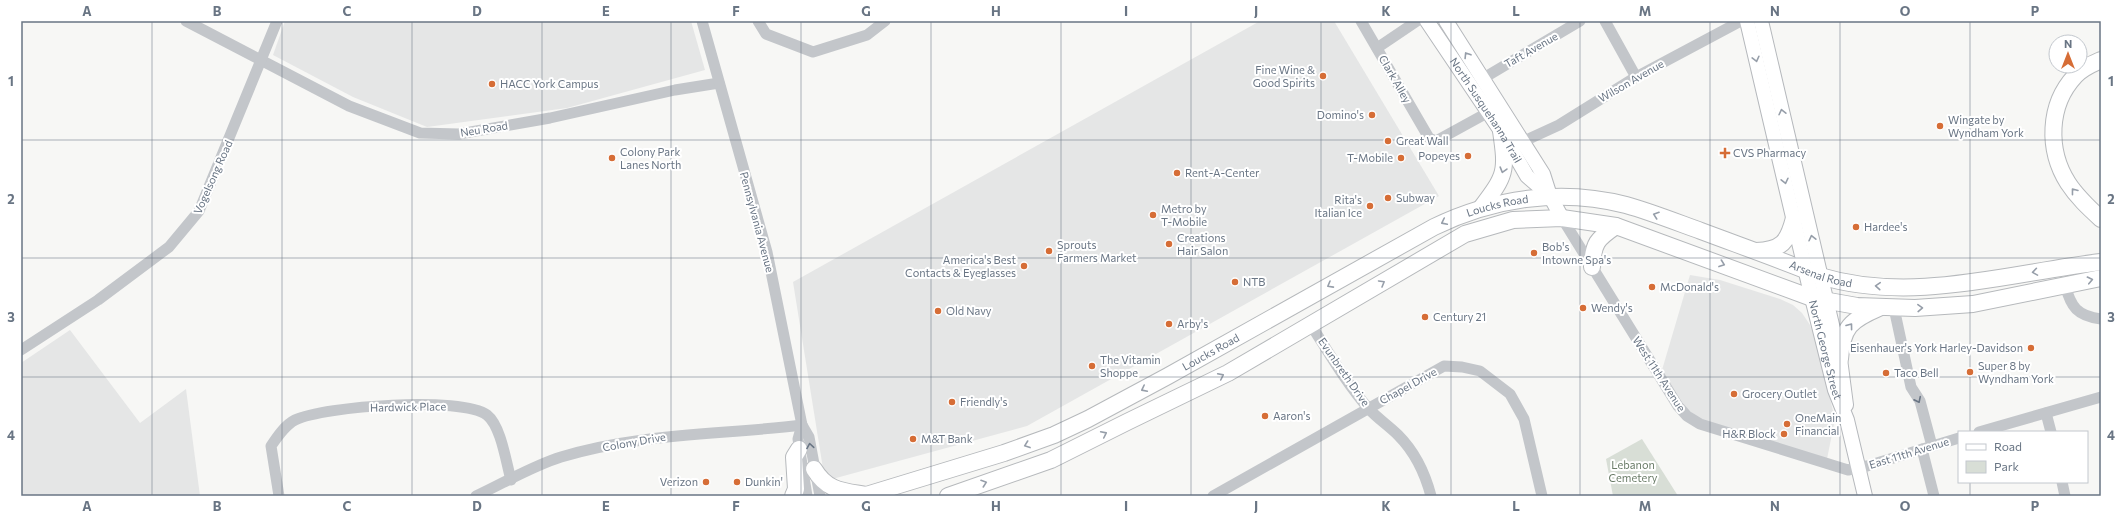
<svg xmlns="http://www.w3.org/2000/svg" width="2122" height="517" font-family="Commissioner,sans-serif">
	<rect width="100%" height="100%" fill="#f7f7f5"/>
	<g fill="#e5e6e6">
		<polygon points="285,21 691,21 705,70 567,108 427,127 353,97 273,55"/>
		<polygon points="1260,21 1334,21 1439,196 1027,426 825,481 793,282"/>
		<polygon points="1690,275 1720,280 1780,299 1793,305 1802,313 1810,325 1816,341 1835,419 1827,459 1700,419 1686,408 1662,370"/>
		<polygon points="70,330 140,423 186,389 200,496 21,496 21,363"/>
	</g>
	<polygon fill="#d8ded6" points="1642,439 1678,496 1613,496 1606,459"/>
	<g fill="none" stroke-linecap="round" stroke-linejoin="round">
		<defs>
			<g id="major">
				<path id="s1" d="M1427 21 1501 131 1527 176 1549 195"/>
				<polyline points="1446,21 1543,174 1550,196 1562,218"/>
				<path id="s2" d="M1747 21 1812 298 1835 390 1847 420 1865 496"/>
				<polyline points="1761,21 1840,359 1846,405"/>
			</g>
			<g id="highway">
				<path d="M2101 60C2092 64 2082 68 2075 76 2048 105 2047 150 2068 183 2077 197 2089 208 2101 219"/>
				<path d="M1481 208C1506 175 1507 172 1501 131"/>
				<path d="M1756 251C1782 250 1788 242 1794 218"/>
				<path d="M1592 267C1593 243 1597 239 1616 226"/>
				<path d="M1840 359C1842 327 1851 320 1879 308"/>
				<path d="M814 469C827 491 843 491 866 495"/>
				<polyline points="793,496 796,489 794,457 799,449"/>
				<path id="s3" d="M863 496 1004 453 1054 435 1088 419 1168 376 1434 227C1494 198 1561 188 1626 205 1651 212 1676 222 1701 231 1741 246 1781 260 1820 276 1912 304 2009 273 2101 262"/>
				<polyline points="948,496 1051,460 1127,422 1228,373 1465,234 1513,220 1562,218 1616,226 1812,298 1857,306 1915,308 1973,304 2101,278"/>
			</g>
		</defs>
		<use href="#major" stroke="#b5b8bc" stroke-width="16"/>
		<use href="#highway" stroke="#b6b9bc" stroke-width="18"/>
		<g stroke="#c3c6ca" stroke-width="11">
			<polyline points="186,21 349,106 420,133 459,134 550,118 675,90 719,83"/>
			<polyline points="702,21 767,252 802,425 809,437 820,496"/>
			<polyline points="758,21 766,34 813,52 867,35 885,21"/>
			<polyline points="1361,21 1429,138 1436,141 1487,113"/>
			<polyline points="1605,21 1636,77"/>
			<polyline points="1377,48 1417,21"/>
			<polyline points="1482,79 1580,21"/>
			<polyline points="1522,142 1559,125 1636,77 1741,21"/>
			<polyline points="1562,218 1678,406 1687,416 1700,424 1848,470 1867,466 1959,438"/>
			<path d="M2065 285C2071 307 2077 316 2101 319"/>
			<polyline points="1894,308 1911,387 1920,401 1932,446"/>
			<path d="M1311 325C1329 353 1346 383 1368 408 1377 418 1389 426 1398 435 1415 452 1425 473 1431 496"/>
			<polyline points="21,350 98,300 169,247 199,211 277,21"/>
			<polyline points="2046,413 2051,432"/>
			<polyline points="802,425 798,439 807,496"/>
			<polyline points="1979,432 2101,397"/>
			<polyline points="1922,449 1934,496"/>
			<polyline points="2062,482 2065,496"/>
			<path d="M279 496 271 446C277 437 285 425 295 420 324 406 462 396 487 415 501 426 506 462 511 480"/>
			<path d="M476 496C504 483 532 466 561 457 640 433 721 435 802 425"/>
			<polyline points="1213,496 1444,366 1462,367 1480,371 1510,394 1524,419 1542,496"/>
		</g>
		<use href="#major" stroke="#fff" stroke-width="14"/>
		<use href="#highway" stroke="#fff" stroke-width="16"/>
	</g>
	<defs><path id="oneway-chevron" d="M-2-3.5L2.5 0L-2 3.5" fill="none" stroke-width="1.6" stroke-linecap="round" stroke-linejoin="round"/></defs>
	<g stroke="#969ea9">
		<use href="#oneway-chevron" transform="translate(1467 55) rotate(-122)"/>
		<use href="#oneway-chevron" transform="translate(1756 59) rotate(76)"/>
		<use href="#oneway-chevron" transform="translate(1782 112) rotate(-103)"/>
		<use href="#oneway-chevron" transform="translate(1503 170) rotate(106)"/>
		<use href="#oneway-chevron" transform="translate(1785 181) rotate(77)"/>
		<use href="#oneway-chevron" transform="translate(2074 191) rotate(-128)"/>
		<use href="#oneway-chevron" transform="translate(1656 215) rotate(-161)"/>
		<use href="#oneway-chevron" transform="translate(1444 222) rotate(154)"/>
		<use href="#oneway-chevron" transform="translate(1812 238) rotate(-103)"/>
		<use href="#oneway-chevron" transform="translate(1722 264) rotate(20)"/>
		<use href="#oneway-chevron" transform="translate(2035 272) rotate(171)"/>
		<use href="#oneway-chevron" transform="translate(2090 280) rotate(-12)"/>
		<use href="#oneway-chevron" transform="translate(1382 283) rotate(-30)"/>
		<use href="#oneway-chevron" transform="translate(1330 285) rotate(151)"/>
		<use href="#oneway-chevron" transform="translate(1878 286) rotate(-176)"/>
		<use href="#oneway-chevron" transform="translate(1920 308) rotate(-2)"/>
		<use href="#oneway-chevron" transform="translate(1850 326) rotate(-53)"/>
		<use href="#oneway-chevron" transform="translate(1221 376) rotate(-26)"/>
		<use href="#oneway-chevron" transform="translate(1144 389) rotate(153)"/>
		<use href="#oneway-chevron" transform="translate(1104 434) rotate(-26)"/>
		<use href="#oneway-chevron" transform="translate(1027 445) rotate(160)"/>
		<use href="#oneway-chevron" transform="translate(984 483) rotate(-19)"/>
	</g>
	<g stroke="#697584">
		<use href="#oneway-chevron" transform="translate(1918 400) rotate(64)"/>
		<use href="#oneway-chevron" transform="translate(810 446) rotate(-99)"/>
	</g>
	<path fill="none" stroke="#697584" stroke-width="1" stroke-opacity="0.55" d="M152 21V496M282 21V496M412 21V496M542 21V496M671 21V496M801 21V496M931 21V496M1061 21V496M1191 21V496M1321 21V496M1451 21V496M1580 21V496M1710 21V496M1840 21V496M1970 21V432M21 140H2101M21 258H2101M21 377H2101M1970 482V496"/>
	<g fill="#d66d36" stroke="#fff" stroke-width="1.5">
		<circle cx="1323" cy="76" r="4"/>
		<circle cx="492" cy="84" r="4"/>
		<circle cx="1372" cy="115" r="4"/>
		<circle cx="1940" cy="126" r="4"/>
		<circle cx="1388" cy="141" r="4"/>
		<path d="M1723 147h4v4h4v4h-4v4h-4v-4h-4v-4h4z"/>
		<circle cx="1468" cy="156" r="4"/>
		<circle cx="612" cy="158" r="4"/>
		<circle cx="1401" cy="158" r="4"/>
		<circle cx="1177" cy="173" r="4"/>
		<circle cx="1388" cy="198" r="4"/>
		<circle cx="1370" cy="206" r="4"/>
		<circle cx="1153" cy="215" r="4"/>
		<circle cx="1856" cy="227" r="4"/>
		<circle cx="1169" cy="244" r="4"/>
		<circle cx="1049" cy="251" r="4"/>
		<circle cx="1534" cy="253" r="4"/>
		<circle cx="1024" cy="266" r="4"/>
		<circle cx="1235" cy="282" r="4"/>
		<circle cx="1652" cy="287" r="4"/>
		<circle cx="1583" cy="308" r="4"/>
		<circle cx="938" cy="311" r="4"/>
		<circle cx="1425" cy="317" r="4"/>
		<circle cx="1169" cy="324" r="4"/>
		<circle cx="2031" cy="348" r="4"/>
		<circle cx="1092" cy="366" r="4"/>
		<circle cx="1970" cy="372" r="4"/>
		<circle cx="1886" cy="373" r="4"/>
		<circle cx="1734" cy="394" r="4"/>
		<circle cx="952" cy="402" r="4"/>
		<circle cx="1265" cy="416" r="4"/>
		<circle cx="1787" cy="424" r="4"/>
		<circle cx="1784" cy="434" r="4"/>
		<circle cx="913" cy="439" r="4"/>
		<circle cx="706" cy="482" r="4"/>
		<circle cx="737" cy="482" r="4"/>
	</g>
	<g text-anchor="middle" stroke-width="4" stroke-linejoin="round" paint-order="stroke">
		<g font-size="11" fill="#697584" stroke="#fff">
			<text transform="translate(1531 50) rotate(-30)" y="4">Taft Avenue</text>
			<text transform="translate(1395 79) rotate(60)" y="4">Clark Alley</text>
			<text transform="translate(1631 81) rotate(-30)" y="4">Wilson Avenue</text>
			<text dy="4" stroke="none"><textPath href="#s1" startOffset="107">North Susquehanna Trail</textPath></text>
			<text transform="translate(484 129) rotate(-9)" y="4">Neu Road</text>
			<text transform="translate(213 177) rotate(-66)" y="4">Vogelsong Road</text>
			<text dy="4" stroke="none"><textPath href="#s3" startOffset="701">Loucks Road</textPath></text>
			<text transform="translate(757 222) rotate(75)" y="4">Pennsylvania Avenue</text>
			<text dy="4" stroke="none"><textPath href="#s3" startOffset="1038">Arsenal Road</textPath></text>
			<text dy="4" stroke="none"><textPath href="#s2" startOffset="338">North George Street</textPath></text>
			<text dy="4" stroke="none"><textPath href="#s3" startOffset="378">Loucks Road</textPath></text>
			<text transform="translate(1344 372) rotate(55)" y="4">Evunbreth Drive</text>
			<text transform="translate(1659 374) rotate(57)" y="4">West 11th Avenue</text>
			<text transform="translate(1408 386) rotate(-29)" y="4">Chapel Drive</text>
			<text transform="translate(408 407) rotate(-1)" y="4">Hardwick Place</text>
			<text transform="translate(634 442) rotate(-10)" y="4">Colony Drive</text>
			<text transform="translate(1909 453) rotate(-17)" y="4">East 11th Avenue</text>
		</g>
		<g font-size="11" fill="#697584" stroke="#fff" text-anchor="start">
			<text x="1315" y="74" text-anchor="end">Fine Wine &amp;<tspan x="1315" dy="13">Good Spirits</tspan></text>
			<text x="500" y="88">HACC York Campus</text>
			<text x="1364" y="119" text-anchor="end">Domino's</text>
			<text x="1948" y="124">Wingate by<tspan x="1948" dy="13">Wyndham York</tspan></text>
			<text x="1396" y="145">Great Wall</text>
			<text x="620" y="156">Colony Park<tspan x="620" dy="13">Lanes North</tspan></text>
			<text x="1733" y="157">CVS Pharmacy</text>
			<text x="1460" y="160" text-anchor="end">Popeyes</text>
			<text x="1393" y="162" text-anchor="end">T-Mobile</text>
			<text x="1185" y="177">Rent-A-Center</text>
			<text x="1396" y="202">Subway</text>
			<text x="1362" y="204" text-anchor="end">Rita's<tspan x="1362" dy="13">Italian Ice</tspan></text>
			<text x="1161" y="213">Metro by<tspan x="1161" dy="13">T-Mobile</tspan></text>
			<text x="1864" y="231">Hardee's</text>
			<text x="1177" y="242">Creations<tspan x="1177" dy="13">Hair Salon</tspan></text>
			<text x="1057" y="249">Sprouts<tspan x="1057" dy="13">Farmers Market</tspan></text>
			<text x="1542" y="251">Bob's<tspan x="1542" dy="13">Intowne Spa's</tspan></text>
			<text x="1016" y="264" text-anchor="end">America's Best<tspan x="1016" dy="13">Contacts &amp; Eyeglasses</tspan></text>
			<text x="1243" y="286">NTB</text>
			<text x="1660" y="291">McDonald's</text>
			<text x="1591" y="312">Wendy's</text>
			<text x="946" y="315">Old Navy</text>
			<text x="1433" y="321">Century 21</text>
			<text x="1177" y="328">Arby's</text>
			<text x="2023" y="352" text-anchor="end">Eisenhauer's York Harley-Davidson</text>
			<text x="1100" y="364">The Vitamin<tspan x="1100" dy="13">Shoppe</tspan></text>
			<text x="1978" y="370">Super 8 by<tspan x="1978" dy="13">Wyndham York</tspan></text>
			<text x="1894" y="377">Taco Bell</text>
			<text x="1742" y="398">Grocery Outlet</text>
			<text x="960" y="406">Friendly's</text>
			<text x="1273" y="420">Aaron's</text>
			<text x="1795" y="422">OneMain<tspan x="1795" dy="13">Financial</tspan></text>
			<text x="1776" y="438" text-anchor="end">H&amp;R Block</text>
			<text x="921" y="443">M&amp;T Bank</text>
			<text x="698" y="486" text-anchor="end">Verizon</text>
			<text x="745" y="486">Dunkin'</text>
		</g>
		<g font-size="11" fill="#697b67" stroke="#fff">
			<text x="1633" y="469">Lebanon<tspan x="1633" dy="13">Cemetery</tspan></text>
		</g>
	</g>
	<rect width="2122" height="517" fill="none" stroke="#ffffff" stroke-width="44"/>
	<rect x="1958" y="431" width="130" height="52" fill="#ffffff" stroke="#c3c8ce"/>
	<rect x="1966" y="444" width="20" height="6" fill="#ffffff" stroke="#c3c8ce"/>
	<text x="1994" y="451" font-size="12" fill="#697584">Road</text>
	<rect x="1966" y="461" width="20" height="12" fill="#d8ded6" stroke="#c3c8ce"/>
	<text x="1994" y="471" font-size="12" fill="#697584">Park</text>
	<g transform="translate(2068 54)"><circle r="19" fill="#ffffff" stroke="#c3c8ce"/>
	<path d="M0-3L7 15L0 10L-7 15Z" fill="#d66d36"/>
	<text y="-6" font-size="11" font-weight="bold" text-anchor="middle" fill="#697584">N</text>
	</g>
	<rect x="22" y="22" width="2078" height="473" fill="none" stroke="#697584" stroke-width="1.5"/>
	<g font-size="13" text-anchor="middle" font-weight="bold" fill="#697584">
		<text x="87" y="16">A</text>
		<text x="217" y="16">B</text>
		<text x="347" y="16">C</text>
		<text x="477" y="16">D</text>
		<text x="606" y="16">E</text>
		<text x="736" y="16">F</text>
		<text x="866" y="16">G</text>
		<text x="996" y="16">H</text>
		<text x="1126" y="16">I</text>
		<text x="1256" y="16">J</text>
		<text x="1386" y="16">K</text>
		<text x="1516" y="16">L</text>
		<text x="1645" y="16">M</text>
		<text x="1775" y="16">N</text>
		<text x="1905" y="16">O</text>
		<text x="2035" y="16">P</text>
		<text x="11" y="86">1</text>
		<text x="2111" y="86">1</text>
		<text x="11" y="204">2</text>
		<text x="2111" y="204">2</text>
		<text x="11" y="322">3</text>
		<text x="2111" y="322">3</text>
		<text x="11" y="440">4</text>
		<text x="2111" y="440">4</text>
		<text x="87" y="511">A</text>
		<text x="217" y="511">B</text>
		<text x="347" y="511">C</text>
		<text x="477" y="511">D</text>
		<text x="606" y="511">E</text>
		<text x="736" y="511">F</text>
		<text x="866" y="511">G</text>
		<text x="996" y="511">H</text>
		<text x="1126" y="511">I</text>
		<text x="1256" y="511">J</text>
		<text x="1386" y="511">K</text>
		<text x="1516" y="511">L</text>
		<text x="1645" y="511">M</text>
		<text x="1775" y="511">N</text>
		<text x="1905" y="511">O</text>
		<text x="2035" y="511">P</text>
	</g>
</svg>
